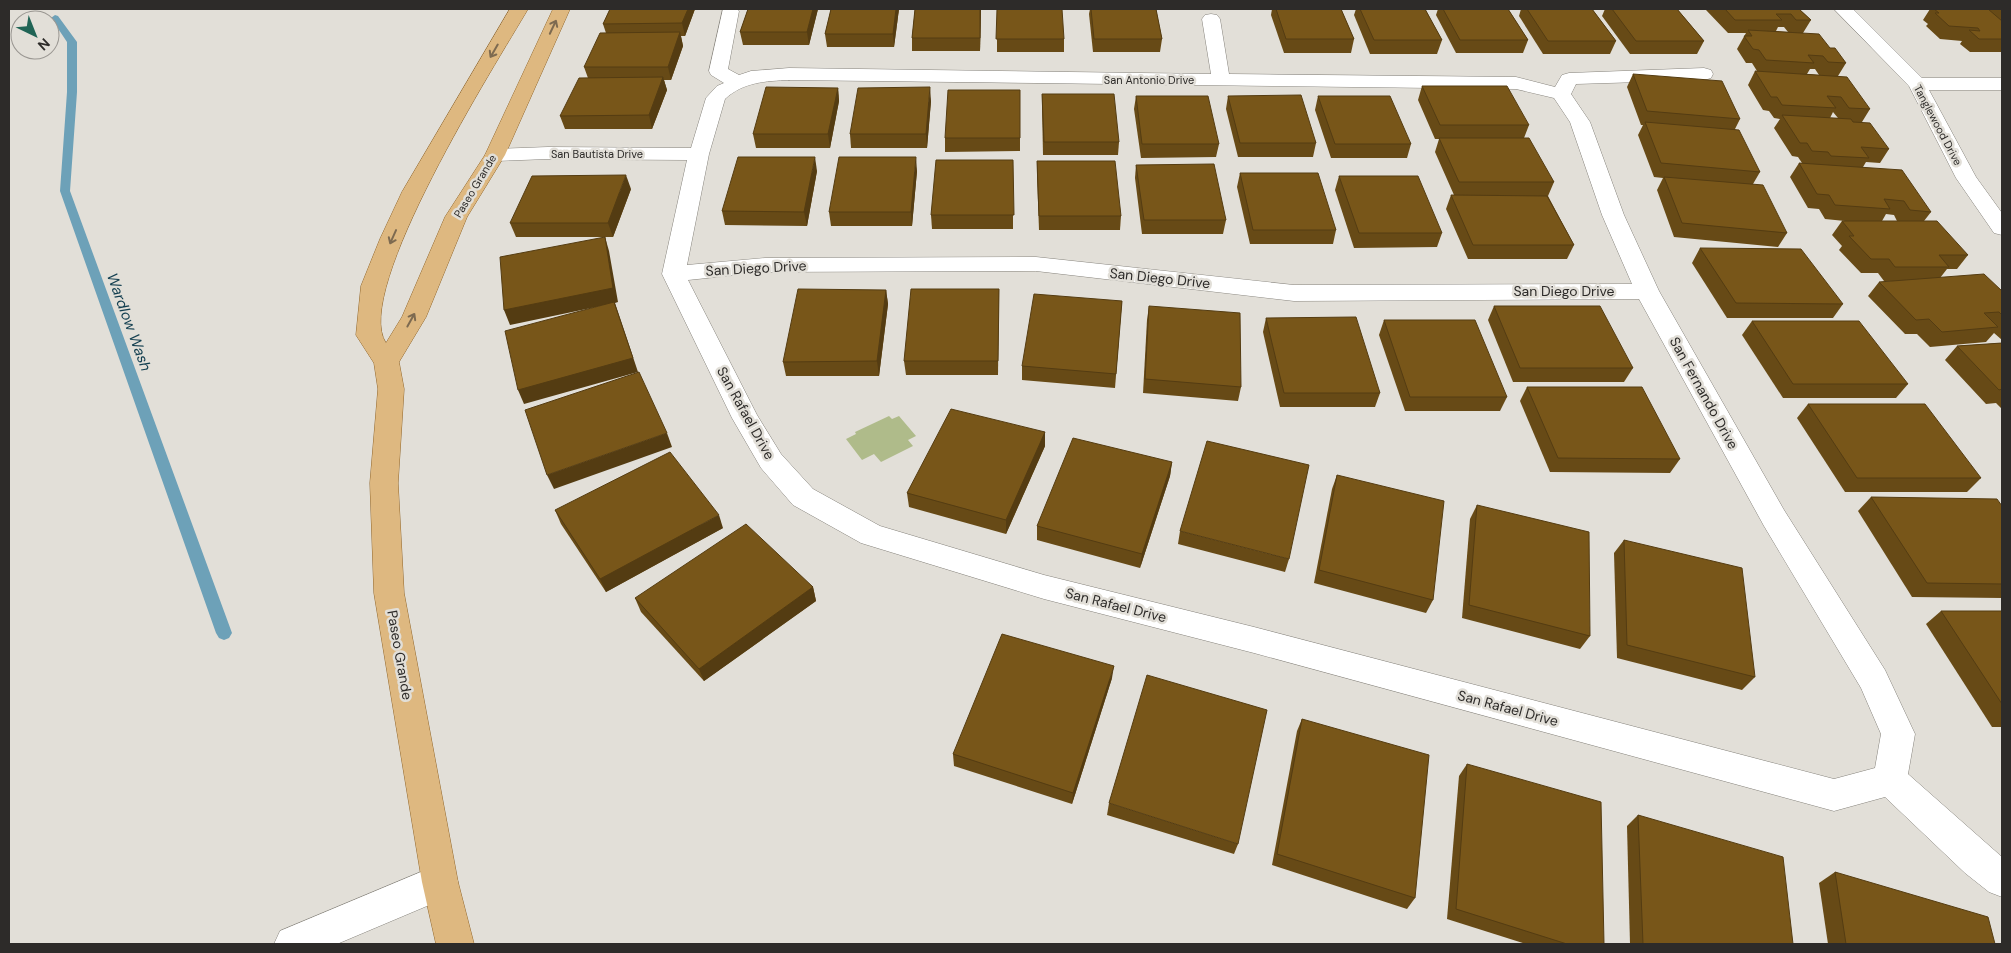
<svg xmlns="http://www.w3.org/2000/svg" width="2011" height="953" font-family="'DM Sans',sans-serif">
	<rect width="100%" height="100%" fill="#e2dfd8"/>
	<polygon fill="#afbb8a" points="889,416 892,419 899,416 916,436 908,440 913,446 881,462 874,454 862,460 846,439 856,434 855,432"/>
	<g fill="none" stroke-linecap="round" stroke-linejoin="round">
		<polygon fill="#6da1b8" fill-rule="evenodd" points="55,15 58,16 77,42 77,92 70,191 232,633 229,638 224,640 219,638 216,633 60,191 67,92 67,42 51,18"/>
		<defs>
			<g id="minor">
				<path d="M723 9H737L739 11 728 69 739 75 751 71 789 68 1211 74 1202 19 1205 15 1211 14 1217 15 1220 19 1229 74 1516 77 1555 87 1562 75 1569 73 1704 68 1711 70 1713 74 1711 78 1704 80 1576 84 1571 94 1590 122 1624 215 1659 291 1784 510 1885 670 1915 734 1908 774 2002 857V897L1989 892 1965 873 1885 797 1834 811 1254 653 1044 599 861 543 793 505 761 468 732 418 662 274 687 160 548 159 495 161 488 159 485 155 488 151 495 149 548 147 691 148 706 98 717 86 724 83 711 75 709 71ZM789 80 1516 89 1554 98 1570 122 1602 215 1632 284 1294 285 1036 257 765 258 687 265 709 154 725 99C743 82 766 81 789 80ZM1036 271 1294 301 1639 299 1764 526 1861 688 1881 734 1875 768 1834 779 1254 627 1044 575 880 526 813 489 781 454 757 415 688 280 765 272Z"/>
				<polygon points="1834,9 1853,9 1922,78 2002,78 2002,90 1929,90 1976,177 2002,213 2002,235 1994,233 1956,178 1909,86"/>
				<polygon points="440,864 453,869 458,882 453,895 337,944 274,944 280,931"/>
			</g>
			<path id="major" d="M510 9H528C497 62 351 292 386 343L402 317 445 217 485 155 553 9H570L505 155 467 217 426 317 399 362 404 389 398 483 404 593 458 882 474 944H436L422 882 374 593 370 483 378 389 374 363 356 335 361 286 380 239 402 192Z"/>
		</defs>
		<use href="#minor" stroke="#86837c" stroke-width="1"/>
		<use href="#major" stroke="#92672b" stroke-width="1"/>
		<use href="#minor" fill="#fff" fill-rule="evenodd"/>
		<use href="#major" fill="#deb880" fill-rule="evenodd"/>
	</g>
	<g fill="#674a16" fill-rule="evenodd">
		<polygon points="610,9 695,9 685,36 681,36 683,46 671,80 664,80 667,90 652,129 565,129 560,116 588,78 584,67 606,33 603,24"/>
		<polygon points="748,9 818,9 809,45 743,45 740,32"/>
		<polygon points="831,9 899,9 894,47 827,47 825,34"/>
		<polygon points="915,9 981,9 980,51 912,51 912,38"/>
		<polygon points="997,9 1064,39 1064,52 997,52"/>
		<polygon points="1090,9 1156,9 1162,39 1160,52 1093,52 1089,14"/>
		<polygon points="1272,9 1341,9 1354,39 1351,53 1284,53 1271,15"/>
		<polygon points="1356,9 1425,9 1442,40 1437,54 1370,54 1354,15"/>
		<polygon points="1438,9 1508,9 1528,40 1523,53 1456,53 1436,15"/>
		<polygon points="1521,9 1592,9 1616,41 1610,54 1543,54 1519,16"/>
		<polygon points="1605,9 1677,9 1704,41 1697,54 1630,54 1602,16"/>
		<path d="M1707 9H1799L1811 20 1803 33 1830 48 1846 63 1838 76 1870 109 1862 122 1889 149 1880 163 1866 162 1863 167 1931 212 1924 221 1968 255 1957 269H1947L1940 278 2002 291V340L1994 333 1986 342 1930 347 1917 334H1905L1868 296 1879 282 1899 281H1884L1878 273H1861L1839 250 1842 246 1832 235 1842 221H1845L1825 219 1819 209 1808 208 1790 177 1799 163H1802L1798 157 1792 156 1774 128 1780 119 1774 118 1769 111 1763 110 1748 85 1755 71H1757L1752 63H1746L1737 49 1746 33H1728L1706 10ZM1778 27H1784L1788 32 1776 31ZM1810 69H1815L1819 75 1807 74ZM1833 112 1838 118H1830ZM1886 214 1894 215 1897 221H1882Z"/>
		<polygon points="1930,9 2002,9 2002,52 1970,52 1960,44 1962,41 1940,39 1926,26 1928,24 1923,20"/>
		<polygon points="1633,74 1740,119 1735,129 1760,172 1753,184 1787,233 1778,247 1674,237 1657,190 1663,178 1654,177 1638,135 1643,125 1641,125 1627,87"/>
		<polygon points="1422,86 1529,125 1524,138 1554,182 1548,196 1574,245 1567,259 1468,259 1446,209 1451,195 1454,195 1435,152 1439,139 1435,139 1418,100"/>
		<polygon points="838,88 839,101 830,148 756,148 753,134"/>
		<polygon points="1020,90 1020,151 945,152 945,138"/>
		<polygon points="1042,94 1119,142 1118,155 1043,155 1042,108"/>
		<polygon points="1136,96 1219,144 1216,157 1141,158 1134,109"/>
		<polygon points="1228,96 1316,143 1313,157 1238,157 1226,109"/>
		<polygon points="1318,96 1411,144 1407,158 1331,158 1315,110"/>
		<polygon points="931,101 927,148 851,148 850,134"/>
		<polygon points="1013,160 1013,229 932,229 931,215"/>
		<polygon points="1037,161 1121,216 1120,230 1039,230 1037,175"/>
		<polygon points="1136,165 1226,220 1223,234 1142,234 1135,178"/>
		<polygon points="817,171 807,226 725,225 722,211"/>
		<polygon points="917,171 912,226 831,226 829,212"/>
		<polygon points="1240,173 1336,230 1333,244 1250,244 1237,187"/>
		<polygon points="1339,176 1442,233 1437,247 1354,248 1335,190"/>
		<polygon points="631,189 613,237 516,237 510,223"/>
		<polygon points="1700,248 1843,304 1833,318 1727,318 1692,263"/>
		<polygon points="999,289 998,375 906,375 904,361"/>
		<polygon points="886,290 888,304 879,376 786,376 783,362"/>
		<polygon points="1122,301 1115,388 1022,380 1022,366"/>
		<polygon points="1149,306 1241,387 1238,401 1143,393 1147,320"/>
		<polygon points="1494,306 1633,368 1624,382 1513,382 1488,320"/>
		<polygon points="1266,318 1380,393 1375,407 1280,407 1263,332"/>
		<polygon points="1384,320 1507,397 1500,411 1405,411 1379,335"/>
		<polygon points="1752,321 1908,384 1896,398 1783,398 1742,335"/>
		<polygon points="2002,343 2002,409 1996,403 1986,404 1945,360 1957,346"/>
		<polygon points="1527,387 1680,459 1670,473 1550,472 1520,401"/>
		<polygon points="1808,404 1981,478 1967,492 1845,492 1797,418"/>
		<polygon points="1045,432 1045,446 1006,534 909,507 907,493"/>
		<polygon points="1172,462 1170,476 1140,568 1037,540 1037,526"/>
		<polygon points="1337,475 1433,600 1426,613 1314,583 1332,489"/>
		<polygon points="1871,497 2002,506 2002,598 1912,597 1858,511"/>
		<polygon points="1477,505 1590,636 1580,649 1462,618 1470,519"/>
		<polygon points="555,510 723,528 606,592 561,524"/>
		<polygon points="1180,531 1289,559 1285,572 1178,544"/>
		<polygon points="1624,540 1755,677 1742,690 1617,658 1614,553"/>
		<polygon points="813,587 816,601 704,681 641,612 635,598"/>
		<polygon points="1941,611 2002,611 2002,727 1992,727 1926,624"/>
		<polygon points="1112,678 1072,804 954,766 953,754"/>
		<polygon points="1302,719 1415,898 1407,909 1272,865 1297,731"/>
		<polygon points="1467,764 1604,944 1526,944 1447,919 1459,776"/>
		<polygon points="1109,803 1238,844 1234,854 1107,815"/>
		<polygon points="1638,815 1793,944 1630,944 1627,826"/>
		<polygon points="1835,872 1995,944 1828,944 1819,883"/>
	</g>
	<g fill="#543c12">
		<polygon points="688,9 695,9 685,36 682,23"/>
		<polygon points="813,9 818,9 809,45 807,32"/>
		<polygon points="896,9 899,9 894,47 893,34"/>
		<polygon points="980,9 981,9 980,51"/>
		<polygon points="680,32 683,46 671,80 668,67"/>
		<polygon points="663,77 667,90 652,129 649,115"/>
		<polygon points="930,87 931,101 927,148 926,134"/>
		<polygon points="838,88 839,101 830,148 828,134"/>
		<polygon points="815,157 817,171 807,226 804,212"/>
		<polygon points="916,157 917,171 912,226 911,212"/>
		<polygon points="626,175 631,189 613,237 608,223"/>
		<polygon points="605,237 609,251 618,302 615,303 638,372 524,404 518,390 615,303 510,325 504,310"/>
		<polygon points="886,290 888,304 879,376 877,361"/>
		<polygon points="1045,432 1045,446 1006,534 1006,520"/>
		<polygon points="667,433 672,447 554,489 547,475"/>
		<polygon points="1172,462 1170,476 1140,568 1142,554"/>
		<polygon points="719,515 723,528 606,592 600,579"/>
		<polygon points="813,587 816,601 704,681 699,669"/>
		<polygon points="1114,666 1112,678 1072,804 1073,793"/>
	</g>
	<g fill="#785619" stroke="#543c12">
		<polygon points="610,9 688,9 682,23 603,24"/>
		<polygon points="748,9 813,9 807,32 740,32"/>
		<polygon points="831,9 896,9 893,34 825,34"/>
		<polygon points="915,9 980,9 980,38 912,38"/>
		<polygon points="997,9 1062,9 1064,39 996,39"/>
		<polygon points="1091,9 1156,9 1162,39 1094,39"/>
		<polygon points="1276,9 1341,9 1354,39 1286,39"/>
		<polygon points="1360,9 1425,9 1442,40 1374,40"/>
		<polygon points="1443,9 1508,9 1528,40 1460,40"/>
		<polygon points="1527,9 1592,9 1616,41 1548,41"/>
		<polygon points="1612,9 1677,9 1704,41 1636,41"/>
		<polygon points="1725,9 1799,9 1811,20 1796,20 1791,14 1776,14 1782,20 1735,20"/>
		<polygon points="1934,9 1988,9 2002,21 2002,39 1979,39 1969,30 1980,31 1978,28 1949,26 1935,13 1939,13"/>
		<polygon points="1748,30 1819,34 1830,48 1835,48 1846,63 1828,62 1823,56 1808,55 1814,63 1766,60 1759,50 1753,49 1744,36 1752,36"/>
		<polygon points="680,32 668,67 584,67 600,33"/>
		<polygon points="1755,71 1847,77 1870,109 1849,108 1841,97 1827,96 1836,108 1782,105 1777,97 1771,97"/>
		<polygon points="1633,74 1722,81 1740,119 1647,111"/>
		<polygon points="663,77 649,115 560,116 579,78"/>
		<polygon points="1422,86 1507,86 1529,125 1440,125"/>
		<polygon points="766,87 838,88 828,134 753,134"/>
		<polygon points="930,87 926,134 850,134 858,88"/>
		<polygon points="948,90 1020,90 1020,138 945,138"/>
		<polygon points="1042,94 1114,94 1119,142 1044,142"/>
		<polygon points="1301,95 1316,143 1240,143 1228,96"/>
		<polygon points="1136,96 1208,96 1219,144 1142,144"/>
		<polygon points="1318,96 1390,96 1411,144 1335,144"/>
		<polygon points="1782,115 1851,119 1853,122 1870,123 1889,149 1861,147 1869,158 1831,156 1828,152 1812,151 1807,143 1800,143"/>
		<polygon points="1645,122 1739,130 1760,172 1661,163"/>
		<polygon points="1439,138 1529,138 1554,182 1459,182"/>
		<polygon points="738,157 815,157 804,212 722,211"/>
		<polygon points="839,157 916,157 911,212 829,212"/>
		<polygon points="936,160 1013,160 1014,215 931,215"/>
		<polygon points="1037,161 1115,161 1121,216 1039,216"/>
		<polygon points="1799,163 1902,170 1931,212 1910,210 1904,201 1884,199 1890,209 1835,205 1829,195 1817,194"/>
		<polygon points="1214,164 1226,220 1144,220 1136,165"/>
		<polygon points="1240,173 1318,173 1336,230 1253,230"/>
		<polygon points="626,175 608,223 510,223 532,176"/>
		<polygon points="1339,176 1418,176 1442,233 1359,233"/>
		<polygon points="1664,177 1763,185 1787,233 1682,223"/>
		<polygon points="1451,195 1547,196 1574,245 1473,245"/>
		<polygon points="1842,221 1937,221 1968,255 1939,255 1949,267 1895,267 1889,259 1871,259 1849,236 1854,236"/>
		<polygon points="605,237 613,288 504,310 500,257"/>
		<polygon points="1700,248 1801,249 1843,304 1736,303"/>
		<polygon points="1984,274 2002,291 2002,315 1999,312 1984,313 1998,327 1942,332 1929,319 1916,320 1879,282"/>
		<polygon points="798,289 886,290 877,361 783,362"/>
		<polygon points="911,289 999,289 998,361 904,361"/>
		<polygon points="1034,294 1122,301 1116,374 1022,366"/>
		<polygon points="614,302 633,358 518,390 505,331"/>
		<polygon points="1149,306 1240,313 1241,387 1145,379"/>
		<polygon points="1494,306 1600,306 1633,368 1520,368"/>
		<polygon points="1356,317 1380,393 1284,393 1266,318"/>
		<polygon points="1384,320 1475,320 1507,397 1410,397"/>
		<polygon points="1752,321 1859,321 1908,384 1793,384"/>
		<polygon points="2002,343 2002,389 1999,390 1957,346"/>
		<polygon points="639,372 667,433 547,475 525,410"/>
		<polygon points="1527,387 1642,387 1680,459 1558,458"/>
		<polygon points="1808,404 1925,404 1981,478 1857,478"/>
		<polygon points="951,409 1045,432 1006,520 907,493"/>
		<polygon points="1073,438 1172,462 1142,554 1037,526"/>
		<polygon points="1207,441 1309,465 1289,559 1180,531"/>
		<polygon points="670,452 719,515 600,579 555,510"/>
		<polygon points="1337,475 1444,501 1433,600 1319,570"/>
		<polygon points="1871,497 1997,499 2002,506 2002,584 1927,583"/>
		<polygon points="1477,505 1589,532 1590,636 1469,605"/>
		<polygon points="746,524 813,587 699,669 635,598"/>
		<polygon points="1624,540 1742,568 1755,677 1627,645"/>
		<polygon points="1941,611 2002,611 2002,704"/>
		<polygon points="1002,634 1114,666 1073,793 953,754"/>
		<polygon points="1147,675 1267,710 1238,844 1109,803"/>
		<polygon points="1302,719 1429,755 1415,898 1277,854"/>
		<polygon points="1467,764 1601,802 1604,944 1567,944 1456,909"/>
		<polygon points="1638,815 1783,857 1793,944 1643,944"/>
		<polygon points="1835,872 1988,917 1995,944 1846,944"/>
	</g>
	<defs><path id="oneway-shaft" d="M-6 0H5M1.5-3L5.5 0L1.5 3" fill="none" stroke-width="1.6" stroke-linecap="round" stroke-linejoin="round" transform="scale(1.25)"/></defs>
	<g stroke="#7d6a50">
		<use href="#oneway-shaft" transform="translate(553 27) rotate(-65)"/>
		<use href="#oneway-shaft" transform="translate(494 51) rotate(120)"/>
		<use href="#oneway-shaft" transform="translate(393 237) rotate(114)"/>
		<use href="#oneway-shaft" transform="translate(411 320) rotate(-61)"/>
	</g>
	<g text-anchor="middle" stroke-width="5" stroke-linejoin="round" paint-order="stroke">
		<g font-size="11" fill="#2d2b29" stroke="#e2dfd8">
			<text x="1149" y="84">San Antonio Drive</text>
			<text transform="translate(1938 125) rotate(62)" y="4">Tanglewood Drive</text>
			<text x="597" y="158">San Bautista Drive</text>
			<text transform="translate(475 186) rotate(-59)" y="4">Paseo Grande</text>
		</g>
		<g font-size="14" fill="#2d2b29" stroke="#e2dfd8">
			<text transform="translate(756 268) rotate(-3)" y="5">San Diego Drive</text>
			<text transform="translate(1160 278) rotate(6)" y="5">San Diego Drive</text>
			<text x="1564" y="296">San Diego Drive</text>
			<text transform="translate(1704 393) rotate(61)" y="5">San Fernando Drive</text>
			<text transform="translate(746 413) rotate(61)" y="5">San Rafael Drive</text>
			<text transform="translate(1116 605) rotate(14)" y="5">San Rafael Drive</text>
			<text transform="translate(400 655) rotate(80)" y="5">Paseo Grande</text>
			<text transform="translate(1508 708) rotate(15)" y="5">San Rafael Drive</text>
		</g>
		<g font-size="15" font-style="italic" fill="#123e4f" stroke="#e2dfd8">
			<text transform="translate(129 322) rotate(70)" y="5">Wardlow Wash</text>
		</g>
	</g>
	<rect width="2011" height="953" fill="none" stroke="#2d2b29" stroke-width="20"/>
	<g transform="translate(35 35) rotate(137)"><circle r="24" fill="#e2dfd8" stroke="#9a9792"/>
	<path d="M0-4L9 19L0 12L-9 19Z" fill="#206455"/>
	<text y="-8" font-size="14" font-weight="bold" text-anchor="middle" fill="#2d2b29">N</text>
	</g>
</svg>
